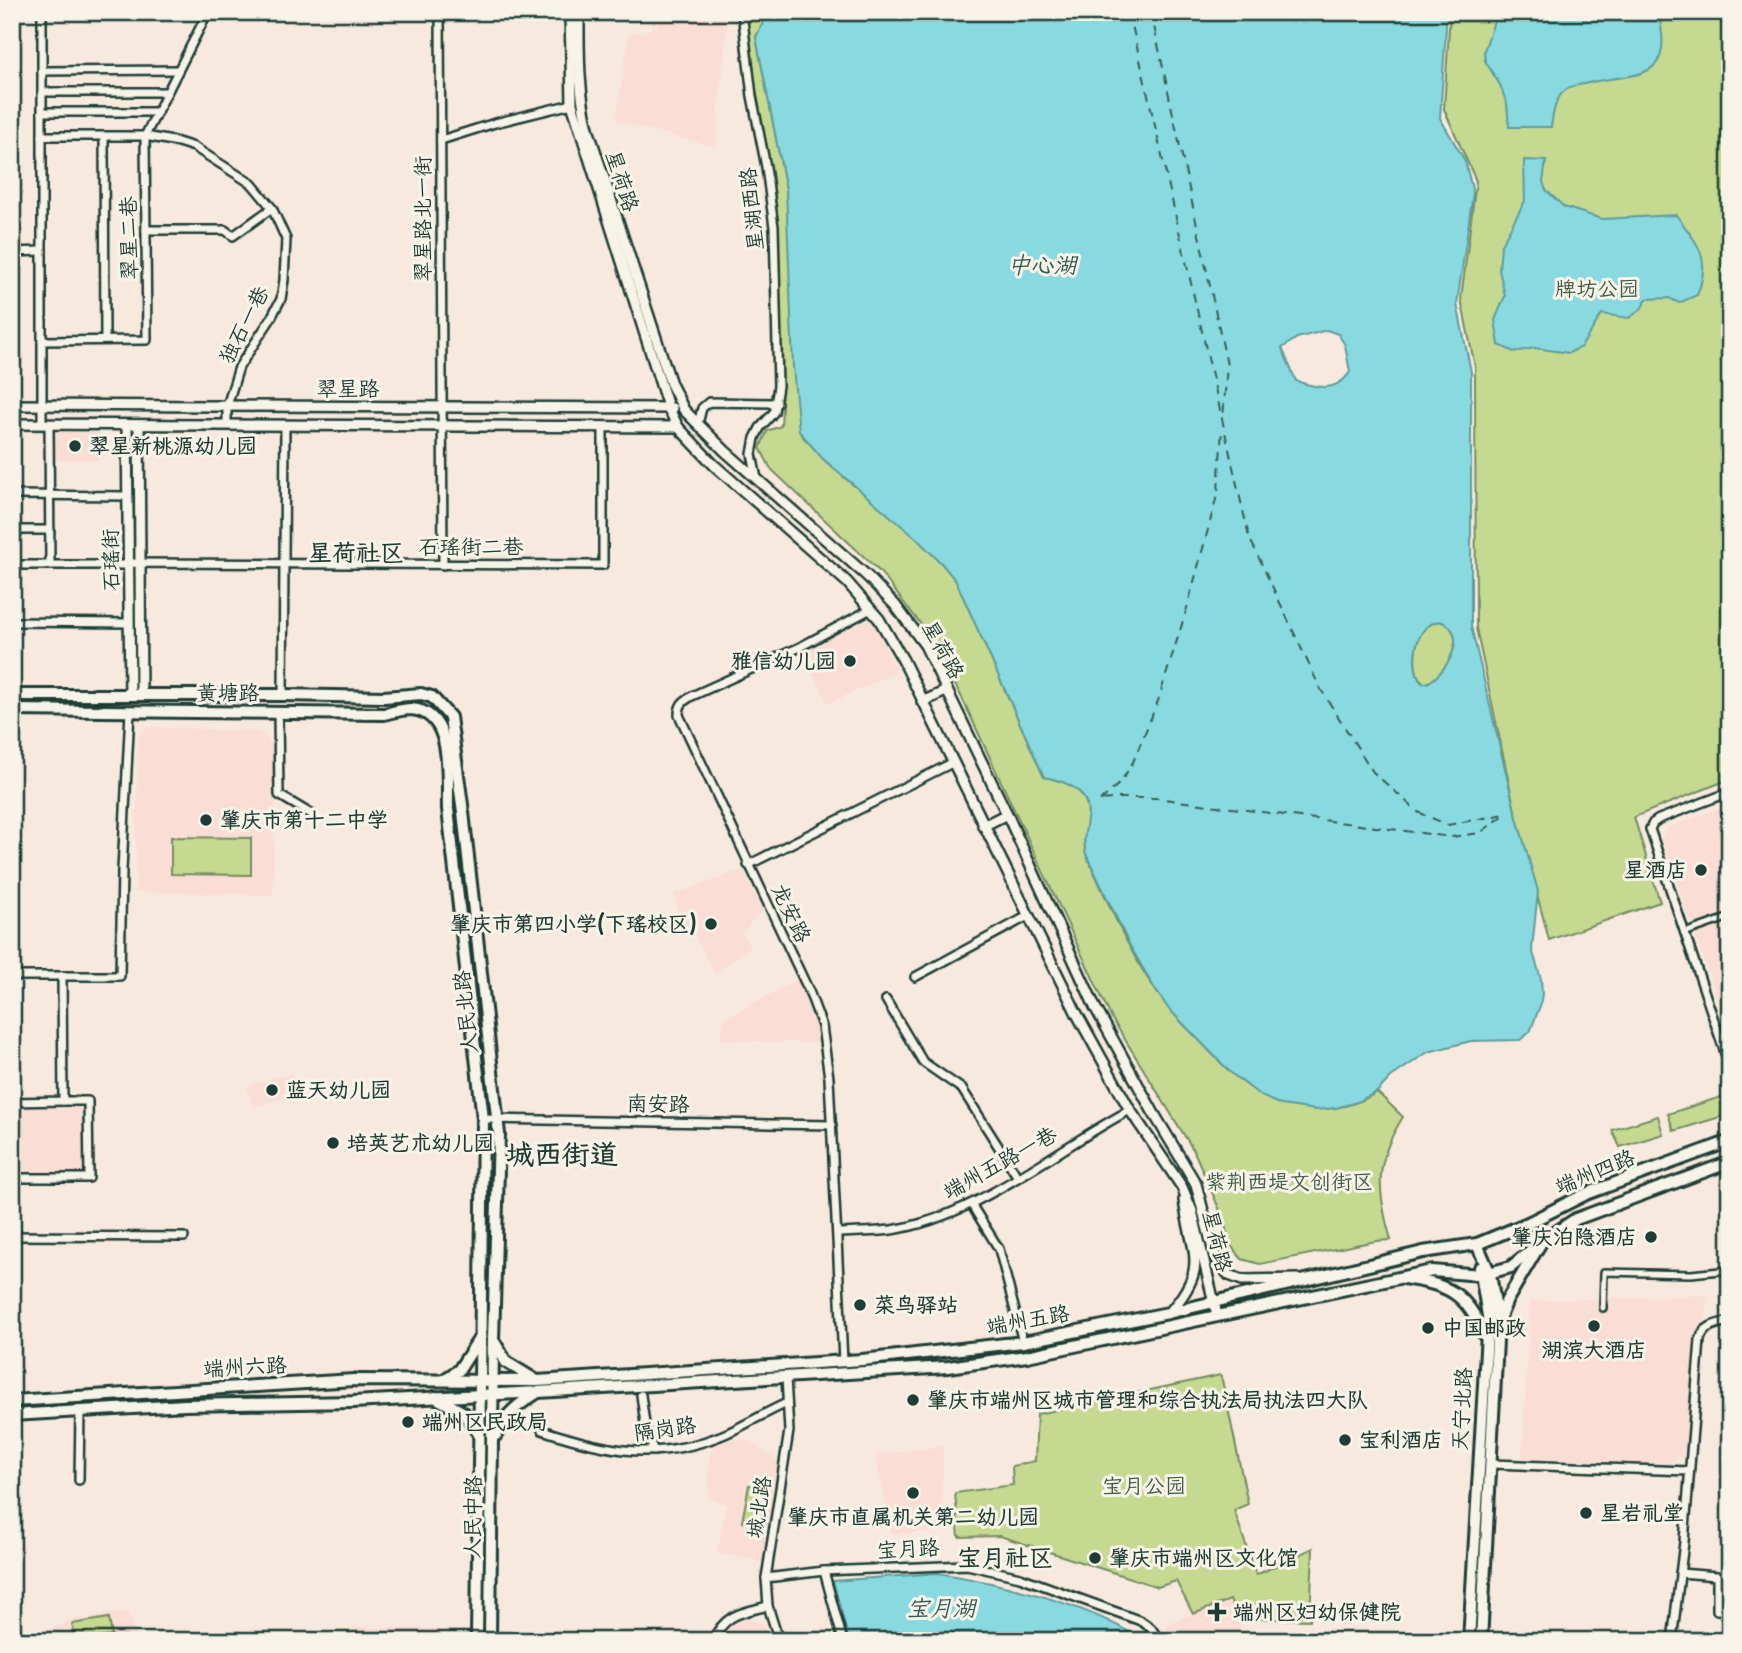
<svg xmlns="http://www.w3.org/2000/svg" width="1742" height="1653" font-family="'Playpen Sans','LXGW WenKai TC',sans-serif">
	<rect width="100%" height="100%" fill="#f8e9df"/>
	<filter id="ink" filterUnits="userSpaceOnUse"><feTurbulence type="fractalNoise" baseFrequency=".0143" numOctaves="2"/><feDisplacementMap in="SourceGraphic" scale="14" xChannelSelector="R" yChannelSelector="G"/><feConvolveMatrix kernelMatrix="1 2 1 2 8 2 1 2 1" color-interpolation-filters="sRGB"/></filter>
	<g filter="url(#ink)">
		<g fill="#faddd4">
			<polygon points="676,12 728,12 716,147 616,121 629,33 644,33"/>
			<rect x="51" y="432" width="49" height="28"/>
			<polygon points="872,618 897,672 828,704 802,651"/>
			<polygon points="148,727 258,731 276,748 273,895 135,892 138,736"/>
			<polygon points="1730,804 1730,1035 1662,840 1667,828"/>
			<polygon points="743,870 763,909 741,934 751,946 715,974 693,933 676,937 670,915 678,912 674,894"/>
			<polygon points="798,980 817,1017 821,1043 720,1040 724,1018"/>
			<polygon points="292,1073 299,1094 253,1107 246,1087"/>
			<rect x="12" y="1105" width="75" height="71"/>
			<polygon points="1708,1295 1693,1446 1669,1464 1522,1458 1530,1301"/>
			<polygon points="746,1439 781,1463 763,1562 717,1553 727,1504 709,1498 709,1462 712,1440"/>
			<polygon points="943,1446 942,1531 892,1534 875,1455"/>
			<polygon points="1230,1600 1245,1641 1172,1641 1166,1624"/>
			<polygon points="128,1611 137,1641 59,1641 47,1630 72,1620"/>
			<polygon points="743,1619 757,1621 766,1627 769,1641 719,1641 726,1627"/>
			<polygon points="353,1627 437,1629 437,1641 325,1641 325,1638 351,1638"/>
		</g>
		<g fill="#c5da90" stroke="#728c62" stroke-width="2">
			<path d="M742 12 764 13V21L756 37 786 189 803 437C814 447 822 459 833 468 871 501 928 540 956 581L1044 777C1065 781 1089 789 1088 816 1087 832 1082 838 1086 854 1107 900 1127 949 1156 991 1168 1009 1183 1024 1198 1039 1235 1078 1265 1110 1322 1109 1342 1108 1361 1103 1377 1092L1403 1117C1374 1162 1377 1191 1391 1240L1376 1241 1260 1264 1242 1259 1231 1246 1221 1213 1194 1151 1111 1017 962 698 930 636 880 572 771 469 760 448 767 431 781 426 782 408 778 386 775 204Z"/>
			<polygon points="1450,12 1730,12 1730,779 1634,817 1660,902 1549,940 1515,811 1476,628 1475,367 1461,299 1476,181 1444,109"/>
			<path d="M1440 621C1477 634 1436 686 1424 683 1412 680 1408 625 1440 621Z"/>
			<polygon points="171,837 251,838 251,875 171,874"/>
			<polygon points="1730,1094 1730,1114 1674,1131 1668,1114"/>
			<polygon points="1658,1116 1663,1134 1620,1147 1612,1130"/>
			<polygon points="1221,1375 1248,1504 1234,1510 1256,1575 1313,1548 1310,1620 1238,1618 1230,1600 1193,1614 1176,1581 1158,1587 1000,1536 959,1537 955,1493 1013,1485 1012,1466 1035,1461 1037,1414"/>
			<polygon points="749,1485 768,1488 761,1525 742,1522"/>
			<polygon points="109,1618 112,1636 75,1641 72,1624"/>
		</g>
		<g fill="#89dae0" stroke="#5f9b9b" stroke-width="2" fill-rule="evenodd">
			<path d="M764 12H1447L1440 118 1465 161 1473 193 1457 304 1471 372V626L1515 811 1538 891 1532 949 1541 979 1542 994 1540 1006 1530 1032 1520 1040 1471 1041 1428 1052 1391 1077 1377 1092 1357 1102 1336 1108 1316 1110 1281 1105 1261 1096 1231 1073 1168 1008 1155 989 1130 946 1086 854C1083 841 1085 833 1087 820 1093 791 1066 781 1044 777L956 581 942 564 916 538 822 458 799 431 793 367 786 189 756 37 764 21ZM1327 330 1338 334 1345 345 1350 372C1336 393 1317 388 1296 381L1282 348 1297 338ZM1440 621C1477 634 1436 686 1423 683 1412 680 1408 625 1440 621Z"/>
			<path d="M1497 12H1658C1677 86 1634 71 1584 84 1579 85 1572 86 1568 88 1555 96 1553 113 1551 127H1509L1507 104 1500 85 1485 61 1484 51Z"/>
			<path d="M1524 160 1546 161 1543 182 1546 190 1564 207 1602 219 1676 215C1698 244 1712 258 1697 295L1679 303 1669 298 1647 299 1641 309 1629 318 1602 314 1581 347 1569 353 1535 348 1514 352 1499 345 1495 320 1505 296 1499 270 1501 245 1525 201Z"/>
			<path d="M938 1573C1005 1584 1087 1603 1144 1641H849L833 1581Z"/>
		</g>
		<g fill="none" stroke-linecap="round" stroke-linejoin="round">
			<g stroke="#345c56" stroke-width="2" stroke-dasharray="9 7" stroke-linecap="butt">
				<polyline points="1129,12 1249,537 1320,688 1373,772 1418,812 1448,825 1505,814"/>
				<polyline points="1151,12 1227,365 1223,419"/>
				<polyline points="1102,800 1119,798 1156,798 1451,837 1480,833 1504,815"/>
				<polyline points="1100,801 1121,782 1133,762 1158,701 1187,608 1218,492 1222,429"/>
			</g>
			<defs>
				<g id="pedestrian">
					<polyline points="1684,933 1730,917"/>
					<polyline points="1603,1308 1604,1272 1691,1274 1730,1270"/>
				</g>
				<g id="minor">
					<polyline points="42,12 42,424"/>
					<polyline points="440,12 443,565"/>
					<polyline points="742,12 752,96 766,167 774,227 778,386 774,412 760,428 755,438 752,454 757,479"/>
					<polyline points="42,71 178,70"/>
					<polyline points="42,92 167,92"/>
					<polyline points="42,112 157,112"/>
					<polyline points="42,136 145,136 178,142 194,147 252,184 272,208 286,239 284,280 281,299 270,320 239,367 227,406 227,425"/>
					<polyline points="104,136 105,340"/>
					<polyline points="441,140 495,123 572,104"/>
					<polyline points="146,230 225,230 233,236 272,208"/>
					<polyline points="12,252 42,251"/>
					<polyline points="42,341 147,340 145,136 208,12"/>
					<polyline points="49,424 50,565"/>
					<polyline points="698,424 702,408 709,402 777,403"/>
					<polyline points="12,495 128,496"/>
					<polyline points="12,530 50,530"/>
					<polyline points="12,565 124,565 128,563 603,565 603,426"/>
					<polyline points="12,622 129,623"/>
					<polyline points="283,695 285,425"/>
					<polyline points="278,712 279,795 311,814"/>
					<polyline points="1730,792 1659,819 1653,823 1650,829 1730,1068"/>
					<polyline points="748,865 952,763"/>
					<polyline points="12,976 120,976 122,870 130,711"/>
					<polyline points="915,977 1028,916"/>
					<polyline points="886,1000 923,1062 962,1089 1017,1176"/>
					<polyline points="12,1102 63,1101 62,976"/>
					<polyline points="483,1119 832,1125"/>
					<polyline points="12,1178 89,1178 88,1101 63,1101"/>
					<polyline points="971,1204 999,1249 1023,1342"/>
					<path d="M838 1233C855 1232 874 1232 891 1230 975 1218 1056 1149 1130 1110"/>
					<polyline points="12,1236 184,1237"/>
					<path d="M843 1361 829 1078 822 1026 809 991 679 715C679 705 683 701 692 696L798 648 871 609"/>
					<polyline points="641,1395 646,1431 654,1451"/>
					<path d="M542 1430C608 1452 658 1462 725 1434 746 1425 766 1412 787 1403"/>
					<polyline points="1491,1464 1689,1471"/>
					<polyline points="79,1480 80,1411"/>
					<polyline points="824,1571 843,1641"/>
					<polyline points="1680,1573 1717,1576 1717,1610 1730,1611"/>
					<polyline points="766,1578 824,1571 967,1565 1020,1577 1141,1621 1151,1628 1160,1641"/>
					<path d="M712 1641C726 1613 741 1613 768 1606"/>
					<polyline points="779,1641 768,1606 766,1578 789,1431 786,1377"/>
					<path d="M1672 1641 1684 1542 1700 1340C1704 1325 1716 1324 1730 1321"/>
				</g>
				<g id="tertiary">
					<polyline points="570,12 572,104 668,407 678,427 714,465 847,582 879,619 903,660 1077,1014 1130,1110 1182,1187 1192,1211 1217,1315"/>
					<path d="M579 12C579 53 578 92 589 132L671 384 684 410 725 451 866 575 895 605 925 645 1007 814 1095 1007 1153 1112 1196 1184 1214 1253 1220 1264 1229 1275 1242 1280 1297 1279"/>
					<polyline points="12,405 672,408"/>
					<polyline points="12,424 678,427"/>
					<polyline points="127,425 130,695"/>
					<polyline points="139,425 141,695"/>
					<polyline points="922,702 946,691"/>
					<polyline points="983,826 1007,814"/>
					<path d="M1169 1313C1211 1265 1191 1254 1184 1200"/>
				</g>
				<g id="secondary">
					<polyline points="12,695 283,695 384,697 421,694 432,697 450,717 463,812 499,1134 493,1340 490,1641"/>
					<path d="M12 710 384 714C393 712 403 709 411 709 455 712 447 777 448 809L483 1119 477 1641"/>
					<polyline points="1477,1244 1490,1274 1498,1322 1481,1641"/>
					<path d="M1404 1278C1448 1285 1466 1292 1484 1335"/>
					<polyline points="1499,1319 1507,1300 1540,1244"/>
					<polyline points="495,1343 506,1362 537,1381"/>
					<polyline points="444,1380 459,1370 479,1339"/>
					<polyline points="435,1397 464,1413 479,1434"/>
					<path d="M496 1435C505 1414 519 1404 538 1392"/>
					<polyline points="1469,1641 1488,1316 1480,1268"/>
				</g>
				<g id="primary">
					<polyline points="1528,1223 1523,1232 1525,1238 1530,1242 1541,1242"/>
					<polyline points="12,1401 354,1380 537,1381 862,1360 1023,1342 1168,1313 1423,1252 1477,1244 1528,1223 1586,1194 1730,1141"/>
					<polyline points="12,1415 185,1405 353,1402 538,1392 948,1367 1027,1356 1432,1271 1481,1275 1511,1267 1541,1242 1576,1219 1730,1162"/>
				</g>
			</defs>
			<use href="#pedestrian" stroke="#1f3d34" stroke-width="10"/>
			<use href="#minor" stroke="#1f3d34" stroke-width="12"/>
			<use href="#tertiary" stroke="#1f3d34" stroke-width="14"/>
			<use href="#secondary" stroke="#1f3d34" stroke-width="16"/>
			<use href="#primary" stroke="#1f3d34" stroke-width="16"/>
			<use href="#pedestrian" stroke="#f7f3e8" stroke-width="5"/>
			<use href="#minor" stroke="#f7f3e8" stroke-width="7"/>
			<use href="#tertiary" stroke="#f7f3e8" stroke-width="9"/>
			<use href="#secondary" stroke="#f7f3e8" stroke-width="10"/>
			<use href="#primary" stroke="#f7f3e8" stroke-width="10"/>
		</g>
	</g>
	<g fill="#1f3d34" stroke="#f7f3e8" stroke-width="2.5">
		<circle cx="75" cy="446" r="7"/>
		<circle cx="850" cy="661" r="7"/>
		<circle cx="206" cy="820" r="7"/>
		<circle cx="1701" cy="870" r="7"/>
		<circle cx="711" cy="924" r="7"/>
		<circle cx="272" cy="1090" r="7"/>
		<circle cx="333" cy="1143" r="7"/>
		<circle cx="1651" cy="1237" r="7"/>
		<circle cx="860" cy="1305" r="7"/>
		<circle cx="1594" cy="1326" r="7"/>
		<circle cx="1428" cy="1328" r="7"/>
		<circle cx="913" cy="1400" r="7"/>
		<circle cx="408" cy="1422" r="7"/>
		<circle cx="1345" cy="1440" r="7"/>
		<circle cx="913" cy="1493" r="7"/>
		<circle cx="1586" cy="1513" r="7"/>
		<circle cx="1095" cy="1558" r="7"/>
		<path d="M1213.5 1601.5h7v7h7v7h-7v7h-7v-7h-7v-7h7z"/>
	</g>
	<g text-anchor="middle" stroke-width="6" stroke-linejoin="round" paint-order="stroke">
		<g font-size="21" fill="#1f3d34" stroke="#f7f3e8">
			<text transform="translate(622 181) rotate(72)" y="7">星荷路</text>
			<text transform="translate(752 209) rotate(-96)" y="7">星湖西路</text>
			<text transform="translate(423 219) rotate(-90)" y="7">翠星路北一街</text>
			<text transform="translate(129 238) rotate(-91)" y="7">翠星二巷</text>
			<text transform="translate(244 325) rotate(-63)" y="7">独石一巷</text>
			<text x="348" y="396">翠星路</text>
			<text x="471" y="554">石瑶街二巷</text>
			<text transform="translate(111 560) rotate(-91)" y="7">石瑶街</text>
			<text transform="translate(943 650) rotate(61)" y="7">星荷路</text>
			<text x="228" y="700">黄塘路</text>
			<text transform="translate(791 913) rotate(64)" y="7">龙安路</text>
			<text transform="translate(466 1012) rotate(-96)" y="7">人民北路</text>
			<text transform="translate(658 1104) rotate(1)" y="7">南安路</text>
			<text transform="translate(1000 1163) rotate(-29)" y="7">端州五路一巷</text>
			<text transform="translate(1595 1172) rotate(-22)" y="7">端州四路</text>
			<text transform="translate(1217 1241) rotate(76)" y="7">星荷路</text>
			<text transform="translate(1028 1320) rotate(-10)" y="7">端州五路</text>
			<text transform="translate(245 1367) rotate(-3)" y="7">端州六路</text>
			<text transform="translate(1462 1409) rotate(-87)" y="7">天宁北路</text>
			<text transform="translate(665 1429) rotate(-8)" y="7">隔岗路</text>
			<text transform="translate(759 1507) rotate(-81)" y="7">城北路</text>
			<text transform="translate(473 1517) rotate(-89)" y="7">人民中路</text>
			<text transform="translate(908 1549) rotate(-3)" y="7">宝月路</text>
		</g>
		<g font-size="21" fill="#405c46" stroke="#f7f3e8">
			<text x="1597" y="296">牌坊公园</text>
			<text x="1289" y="1189">紫荆西堤文创街区</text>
			<text x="1144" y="1493">宝月公园</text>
		</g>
		<g font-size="21" font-weight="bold" fill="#1f3d34" stroke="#f7f3e8" text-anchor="start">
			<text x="89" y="453">翠星新桃源幼儿园</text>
			<text x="836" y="668" text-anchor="end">雅信幼儿园</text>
			<text x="220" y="827">肇庆市第十二中学</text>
			<text x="1687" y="877" text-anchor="end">星酒店</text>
			<text x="697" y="931" text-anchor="end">肇庆市第四小学(下瑶校区)</text>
			<text x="286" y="1097">蓝天幼儿园</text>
			<text x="347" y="1150">培英艺术幼儿园</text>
			<text x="1637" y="1244" text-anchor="end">肇庆泊隐酒店</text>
			<text x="874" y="1312">菜鸟驿站</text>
			<text x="1442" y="1335">中国邮政</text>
			<text x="1594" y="1357" text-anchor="middle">湖滨大酒店</text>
			<text x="927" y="1407">肇庆市端州区城市管理和综合执法局执法四大队</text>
			<text x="422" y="1429">端州区民政局</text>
			<text x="1359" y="1447">宝利酒店</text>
			<text x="1600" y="1520">星岩礼堂</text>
			<text x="913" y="1524" text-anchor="middle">肇庆市直属机关第二幼儿园</text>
			<text x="1109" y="1565">肇庆市端州区文化馆</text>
			<text x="1233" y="1619">端州区妇幼保健院</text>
		</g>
		<g font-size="23" font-style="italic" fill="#345c56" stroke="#f7f3e8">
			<text x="1042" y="273">中心湖</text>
			<text x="941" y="1616">宝月湖</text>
		</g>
		<g font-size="24" font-weight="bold" fill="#1f3d34" stroke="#f7f3e8">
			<text x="356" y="561">星荷社区</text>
			<text x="1005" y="1566">宝月社区</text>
		</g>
		<g font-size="28" font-weight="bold" fill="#1f3d34" stroke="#f7f3e8">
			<text x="562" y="1164">城西街道</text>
		</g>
	</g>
	<rect width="1742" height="1653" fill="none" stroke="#f7f3e8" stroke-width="42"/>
	<rect x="21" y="21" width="1700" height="1611" fill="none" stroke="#1f3d34" stroke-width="2.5" filter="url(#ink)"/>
</svg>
